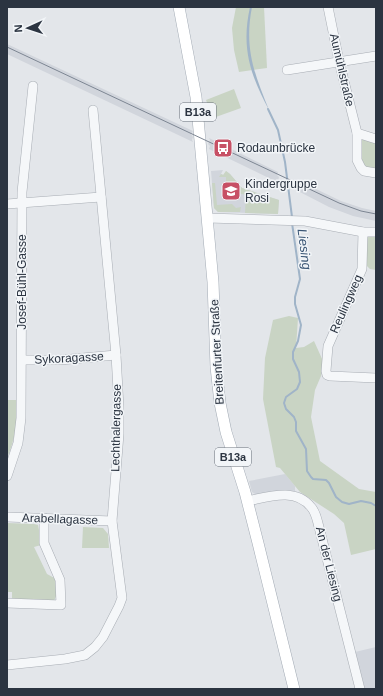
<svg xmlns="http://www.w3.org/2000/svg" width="383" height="696" font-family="Arial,sans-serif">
	<rect width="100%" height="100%" fill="#e3e6ea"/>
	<g fill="#d1d5dc">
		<polygon points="7,44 193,131 191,134 193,137 192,140 193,142 7,54"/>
		<polygon points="209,138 278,172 277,175 279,177 278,181 279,183 209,149 210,146 208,144 210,140"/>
		<polygon points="223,170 221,174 224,175 226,171 230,174 242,188 279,200 278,214 218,212 214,208 211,171"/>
		<polygon points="295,179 341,201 362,208 376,211 376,221 353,216 329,207 296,190 297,187 295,184 296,181"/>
		<polygon points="285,474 295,486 295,491 282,490 257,495 252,492 249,481"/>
		<polygon points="376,647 376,689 365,689 355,652"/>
	</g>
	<g fill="#c9d4c4">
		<polygon points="236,7 264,7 267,68 239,72 234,50 232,28"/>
		<polygon points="234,89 241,108 213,118 206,100"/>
		<polygon points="362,139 376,143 376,170 368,169 361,163 360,140"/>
		<polygon points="226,171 230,174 242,188 279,200 278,214 245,213 246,195 238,193 232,188 230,188 230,182 226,182 226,177 219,177 221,174 223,175"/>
		<polygon points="212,183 215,183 217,205 232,204 236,208 241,207 240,212 218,212 214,208"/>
		<polygon points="368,237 376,237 376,270 370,269 367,266 367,243 365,239"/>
		<polygon points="289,316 298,318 296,348 304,347 314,341 323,361 321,376 315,390 311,417 320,461 359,489 376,492 376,549 351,555 344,523 334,514 300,492 280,468 276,467 263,399 265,358 273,320"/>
		<path d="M7 400H17C17 423 16 437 7 458Z"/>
		<polygon points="7,523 34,524 38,525 39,530 41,531 41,545 34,547 47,574 58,580 57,594 54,601 12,599 12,592 7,592"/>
		<polygon points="83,527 103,528 108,534 109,548 82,548"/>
	</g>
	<path fill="#a0b4c8" d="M250 7H252C244 48 254 73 269 110 250 74 241 48 250 7Z"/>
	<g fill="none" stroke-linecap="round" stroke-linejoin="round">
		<g stroke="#a0b4c8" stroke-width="2">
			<polyline points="268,109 278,130 285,162 292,217"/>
			<polyline points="292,223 300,279 295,297 295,304 301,325 298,341 293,352 293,359 299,372 300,382 297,389 286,397 284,403 286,409 294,417 296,422 296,431 306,449 307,471 311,477 313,479 326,480 329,483 336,497 342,502 349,504 361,501 371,503 376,506"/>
		</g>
		<defs>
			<g id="minor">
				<polyline points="328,7 339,61 357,133 357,160 361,168 364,171 376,173"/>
				<polyline points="287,70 376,56"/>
				<polyline points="357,133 376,139"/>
				<polyline points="7,204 101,197"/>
				<polyline points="208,218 305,221 363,232 376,232"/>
				<polyline points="363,232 362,269 328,346 326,371 327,375 330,376 376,378"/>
				<polyline points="22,360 60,360 116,355"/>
				<polyline points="7,476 18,443 21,418 22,192 33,86"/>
				<path d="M247 501C268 497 295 487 311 507 316 512 317 520 319 527L360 689"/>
				<polyline points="7,517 112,521"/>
				<polyline points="7,603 61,605 60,580 44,543 44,518"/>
				<polyline points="7,665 65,659 85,655 95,647 103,637 119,606 122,598 112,521 119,434 119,408 116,355 93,110"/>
			</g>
			<polyline id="major" points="179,7 196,97 213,282 216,367 220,403 226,432 245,492 258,543 294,689"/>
		</defs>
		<use href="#minor" stroke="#a8adb4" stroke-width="10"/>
		<use href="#major" stroke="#a3abb5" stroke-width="12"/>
		<use href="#minor" stroke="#f5f7f9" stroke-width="9"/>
		<use href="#major" stroke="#fff" stroke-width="11"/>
		<polyline stroke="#7d8693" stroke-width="1" points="7,47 339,203 361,211 376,214"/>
	</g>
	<defs>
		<symbol id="bus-square" viewBox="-11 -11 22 22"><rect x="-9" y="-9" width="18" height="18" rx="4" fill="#c75065" stroke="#f2f5f8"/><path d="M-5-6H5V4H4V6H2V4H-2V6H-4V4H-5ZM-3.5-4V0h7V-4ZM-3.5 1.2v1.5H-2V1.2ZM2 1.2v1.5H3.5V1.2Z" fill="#fff"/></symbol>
		<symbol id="school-square" viewBox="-11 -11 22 22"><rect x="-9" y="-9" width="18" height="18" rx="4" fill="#c75065" stroke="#f2f5f8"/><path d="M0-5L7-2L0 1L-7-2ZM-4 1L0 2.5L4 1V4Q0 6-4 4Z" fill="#fff"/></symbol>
	</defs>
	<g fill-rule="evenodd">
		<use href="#bus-square" x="212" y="137" width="22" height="22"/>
		<use href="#school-square" x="220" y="180" width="22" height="22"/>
	</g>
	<g text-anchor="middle" stroke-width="3" stroke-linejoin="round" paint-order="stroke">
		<g fill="#f2f5f8" stroke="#676e78" stroke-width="1">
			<rect x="180" y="103" width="36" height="18" rx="3"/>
			<rect x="215" y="448" width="36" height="18" rx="3"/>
		</g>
		<g font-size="11" font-weight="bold" fill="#2b3441">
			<text x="198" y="116">B13a</text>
			<text x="233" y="461">B13a</text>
		</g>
		<g font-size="12" fill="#2b3441" stroke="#f2f5f8">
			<text transform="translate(342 70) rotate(77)" y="4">Aumühlstraße</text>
			<text transform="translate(22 282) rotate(-90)" y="4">Josef-Bühl-Gasse</text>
			<text transform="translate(346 304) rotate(-66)" y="4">Reulingweg</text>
			<text transform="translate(217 352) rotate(-93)" y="4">Breitenfurter Straße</text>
			<text transform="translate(69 358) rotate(-3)" y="4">Sykoragasse</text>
			<text transform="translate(116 428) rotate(-89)" y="4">Lechthalergasse</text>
			<text transform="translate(60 519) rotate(2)" y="4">Arabellagasse</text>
			<text transform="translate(329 564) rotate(76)" y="4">An der Liesing</text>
		</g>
		<g font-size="12" fill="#2b3441" stroke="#f2f5f8" text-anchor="start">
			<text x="237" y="152">Rodaunbrücke</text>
			<text x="245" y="188">Kindergruppe<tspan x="245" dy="14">Rosi</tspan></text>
		</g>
		<g font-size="13" font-style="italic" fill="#385473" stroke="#f2f5f8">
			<text transform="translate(305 249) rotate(83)" y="5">Liesing</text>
		</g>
	</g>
	<rect width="383" height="696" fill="none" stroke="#2b3441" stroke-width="16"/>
	<g transform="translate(28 28) rotate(267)" stroke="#f2f5f8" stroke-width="3" paint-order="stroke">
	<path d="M0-3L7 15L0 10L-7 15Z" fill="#2b3441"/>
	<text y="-6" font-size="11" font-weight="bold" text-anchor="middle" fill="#2b3441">N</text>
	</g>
</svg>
